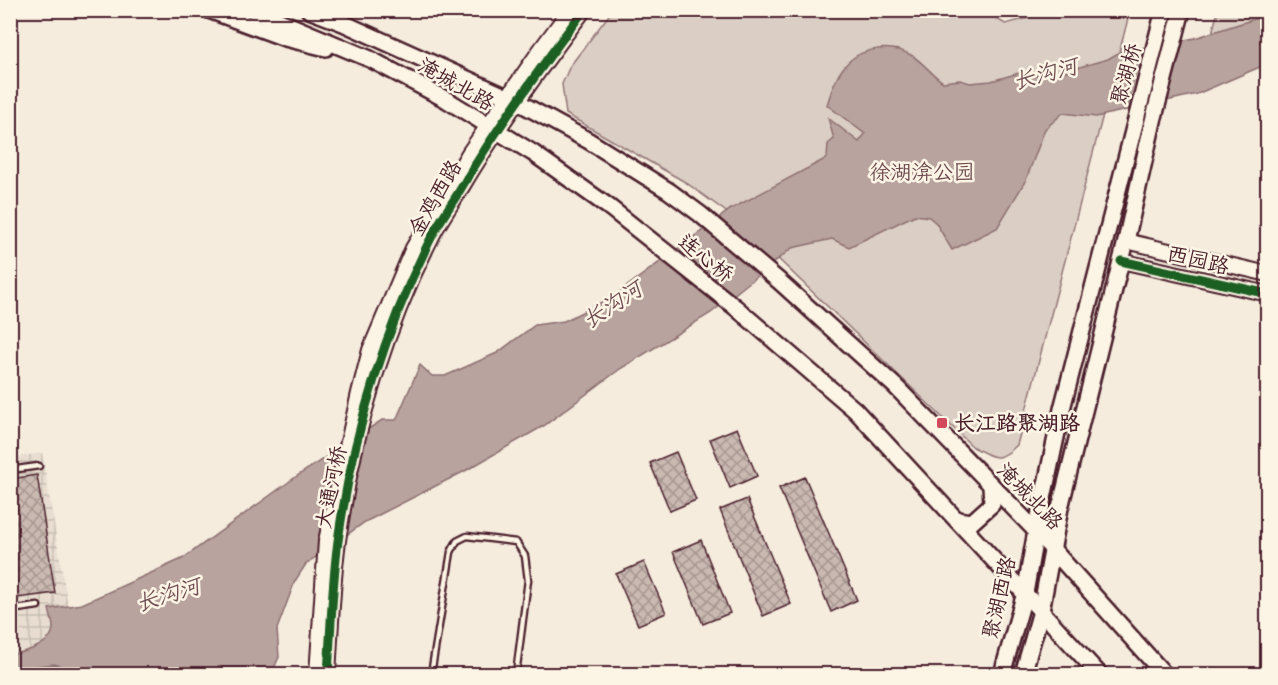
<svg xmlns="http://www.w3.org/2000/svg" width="1278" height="685" font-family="Dekko,'LXGW WenKai TC',sans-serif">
	<defs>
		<pattern id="industrial-grid" width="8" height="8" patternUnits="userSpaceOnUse" patternTransform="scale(1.5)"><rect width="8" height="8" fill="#e8ddd0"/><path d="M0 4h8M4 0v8" fill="none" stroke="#c8bdb3"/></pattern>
		<pattern id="building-cross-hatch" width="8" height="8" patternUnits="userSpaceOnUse" patternTransform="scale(1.5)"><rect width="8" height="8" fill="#cab9b1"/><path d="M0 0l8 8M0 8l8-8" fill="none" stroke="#a69690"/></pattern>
	</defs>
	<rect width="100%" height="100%" fill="#f5ecde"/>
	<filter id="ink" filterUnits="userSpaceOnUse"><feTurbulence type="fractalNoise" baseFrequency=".0167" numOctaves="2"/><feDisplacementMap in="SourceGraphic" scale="12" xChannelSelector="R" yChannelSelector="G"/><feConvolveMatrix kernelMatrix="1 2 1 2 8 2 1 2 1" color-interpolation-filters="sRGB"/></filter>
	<g filter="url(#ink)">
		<polygon fill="url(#industrial-grid)" points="42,453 68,606 82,604 182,559 262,670 296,674 11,674 11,458"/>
		<g fill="#dbcec4" stroke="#927678" stroke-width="1.5">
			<path d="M983 10 1005 24 1057 11H1130L1017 445C999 463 994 458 973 447L740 222 685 182 566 114 562 84 570 66 612 11Z"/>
			<polygon points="1218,11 1267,11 1267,15 1212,33"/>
		</g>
		<path fill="#b8a39e" stroke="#8c6e70" stroke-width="1.5" d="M1267 15V64L1197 94 1096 117 1063 113 1045 129 1026 180 997 228 952 250 936 223 929 217 915 215 849 247 832 239 792 248 711 313 620 369 545 425 465 471 365 522 306 564 295 581 277 629 279 657 274 668 262 670 258 674H66L64 667 54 664 15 669 11 674 10 654C24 653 52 645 53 628 53 622 50 615 49 609L82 604 182 559 297 476 382 420H396L420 365 432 376H445L497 353 535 325 564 321 614 296 731 209 827 158 828 144 834 139 828 118 859 142 865 134 827 105C831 92 835 78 844 67 859 47 890 44 911 55 923 62 932 75 943 82L960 80 970 83 991 81 1019 73 1040 76 1062 72 1108 59 1120 52 1195 38Z"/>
		<g fill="url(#building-cross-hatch)" stroke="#4a1f2b" stroke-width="1.5">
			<polygon points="737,428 757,476 730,488 710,439"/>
			<polygon points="676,452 696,500 670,511 650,463"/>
			<polygon points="37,475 55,593 10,599 10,479"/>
			<polygon points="805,477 857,600 831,612 779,488"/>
			<polygon points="747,499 791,604 763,616 720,510"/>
			<polygon points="701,540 730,613 703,624 673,552"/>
			<polygon points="644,562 666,613 638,625 616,574"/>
		</g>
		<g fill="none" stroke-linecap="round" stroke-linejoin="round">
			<defs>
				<g id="lane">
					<polyline points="10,470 39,466"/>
					<polyline points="10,610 38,606"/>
					<polyline points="431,674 451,552 457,541 467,536 516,542 525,556 528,580 516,674"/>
				</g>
				<g id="secondary">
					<polyline points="1126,241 1268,274"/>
					<polyline points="1121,261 1268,294"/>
					<polyline points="317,674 326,541 359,393 370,350 413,248 469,153 541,49 570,10"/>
					<path d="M328 674C331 628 332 580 339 534 354 431 385 329 432 236 440 220 451 205 460 190 497 127 540 68 584 10"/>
				</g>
				<g id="primary">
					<polyline points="209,10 285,38 326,48"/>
					<polyline points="253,10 370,59 447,100 533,153 609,207 735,307 855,410 1099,674"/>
					<polyline points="309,10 343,23 518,102 589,141 669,191 700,214 779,281 895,386 1036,531 1164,674"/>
					<polyline points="957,520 972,522 992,504 991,485"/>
					<polyline points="1002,674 1025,593 1036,531 1062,409 1164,10"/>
					<polyline points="1023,674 1041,611 1060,508 1126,241 1153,121 1182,10"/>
				</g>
			</defs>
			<use href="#lane" stroke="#4a1f2b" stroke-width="9"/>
			<use href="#secondary" stroke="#4a1f2b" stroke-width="18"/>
			<use href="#primary" stroke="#4a1f2b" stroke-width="20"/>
			<use href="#lane" stroke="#fcf5e5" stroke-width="4.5"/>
			<use href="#secondary" stroke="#fcf5e5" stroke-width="14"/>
			<use href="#primary" stroke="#fcf5e5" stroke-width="15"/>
			<defs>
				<g id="cycleway">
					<polyline points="1121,261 1268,294"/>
					<path d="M328 674C331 628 332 580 339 534 354 431 385 329 432 236 440 220 451 205 460 190 497 127 540 68 584 10"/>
				</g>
			</defs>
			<use href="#cycleway" stroke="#fcf5e5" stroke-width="13"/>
			<use href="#cycleway" stroke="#1b5e20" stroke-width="9"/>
		</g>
	</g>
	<rect fill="#d1495b" stroke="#fcf5e5" stroke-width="2" x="936" y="417" width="12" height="12" rx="3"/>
	<g text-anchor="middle" stroke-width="5" stroke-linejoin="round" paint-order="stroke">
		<g font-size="21" fill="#4a1f2b" stroke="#fcf5e5">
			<text transform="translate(1126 74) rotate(-75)" y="7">聚湖桥</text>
			<text transform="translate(456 84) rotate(30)" y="7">淹城北路</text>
			<text transform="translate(435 198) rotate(-60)" y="7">金鸡西路</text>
			<text transform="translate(706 258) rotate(38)" y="7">连心桥</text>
			<text transform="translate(1198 260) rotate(13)" y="7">西园路</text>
			<text transform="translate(331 487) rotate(-79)" y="7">大通河桥</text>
			<text transform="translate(1030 496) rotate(46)" y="7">淹城北路</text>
			<text transform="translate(999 598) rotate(-77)" y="7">聚湖西路</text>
		</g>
		<g font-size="21" fill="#6e4b51" stroke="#fcf5e5">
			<text x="922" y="179">徐湖渰公园</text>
		</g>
		<g font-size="21" font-weight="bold" fill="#4a1f2b" stroke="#fcf5e5" text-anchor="start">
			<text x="954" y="430">长江路聚湖路</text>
		</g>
		<g font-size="22" font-style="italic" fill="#704d53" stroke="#fcf5e5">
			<text transform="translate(1045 73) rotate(-15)" y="8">长沟河</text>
			<text transform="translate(612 304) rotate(-33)" y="8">长沟河</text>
			<text transform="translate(168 594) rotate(-17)" y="8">长沟河</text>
		</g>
	</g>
	<rect width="1278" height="685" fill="none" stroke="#fcf5e5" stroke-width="36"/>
	<rect x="18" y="18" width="1242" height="649" fill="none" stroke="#4a1f2b" stroke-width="2" filter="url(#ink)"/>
</svg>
